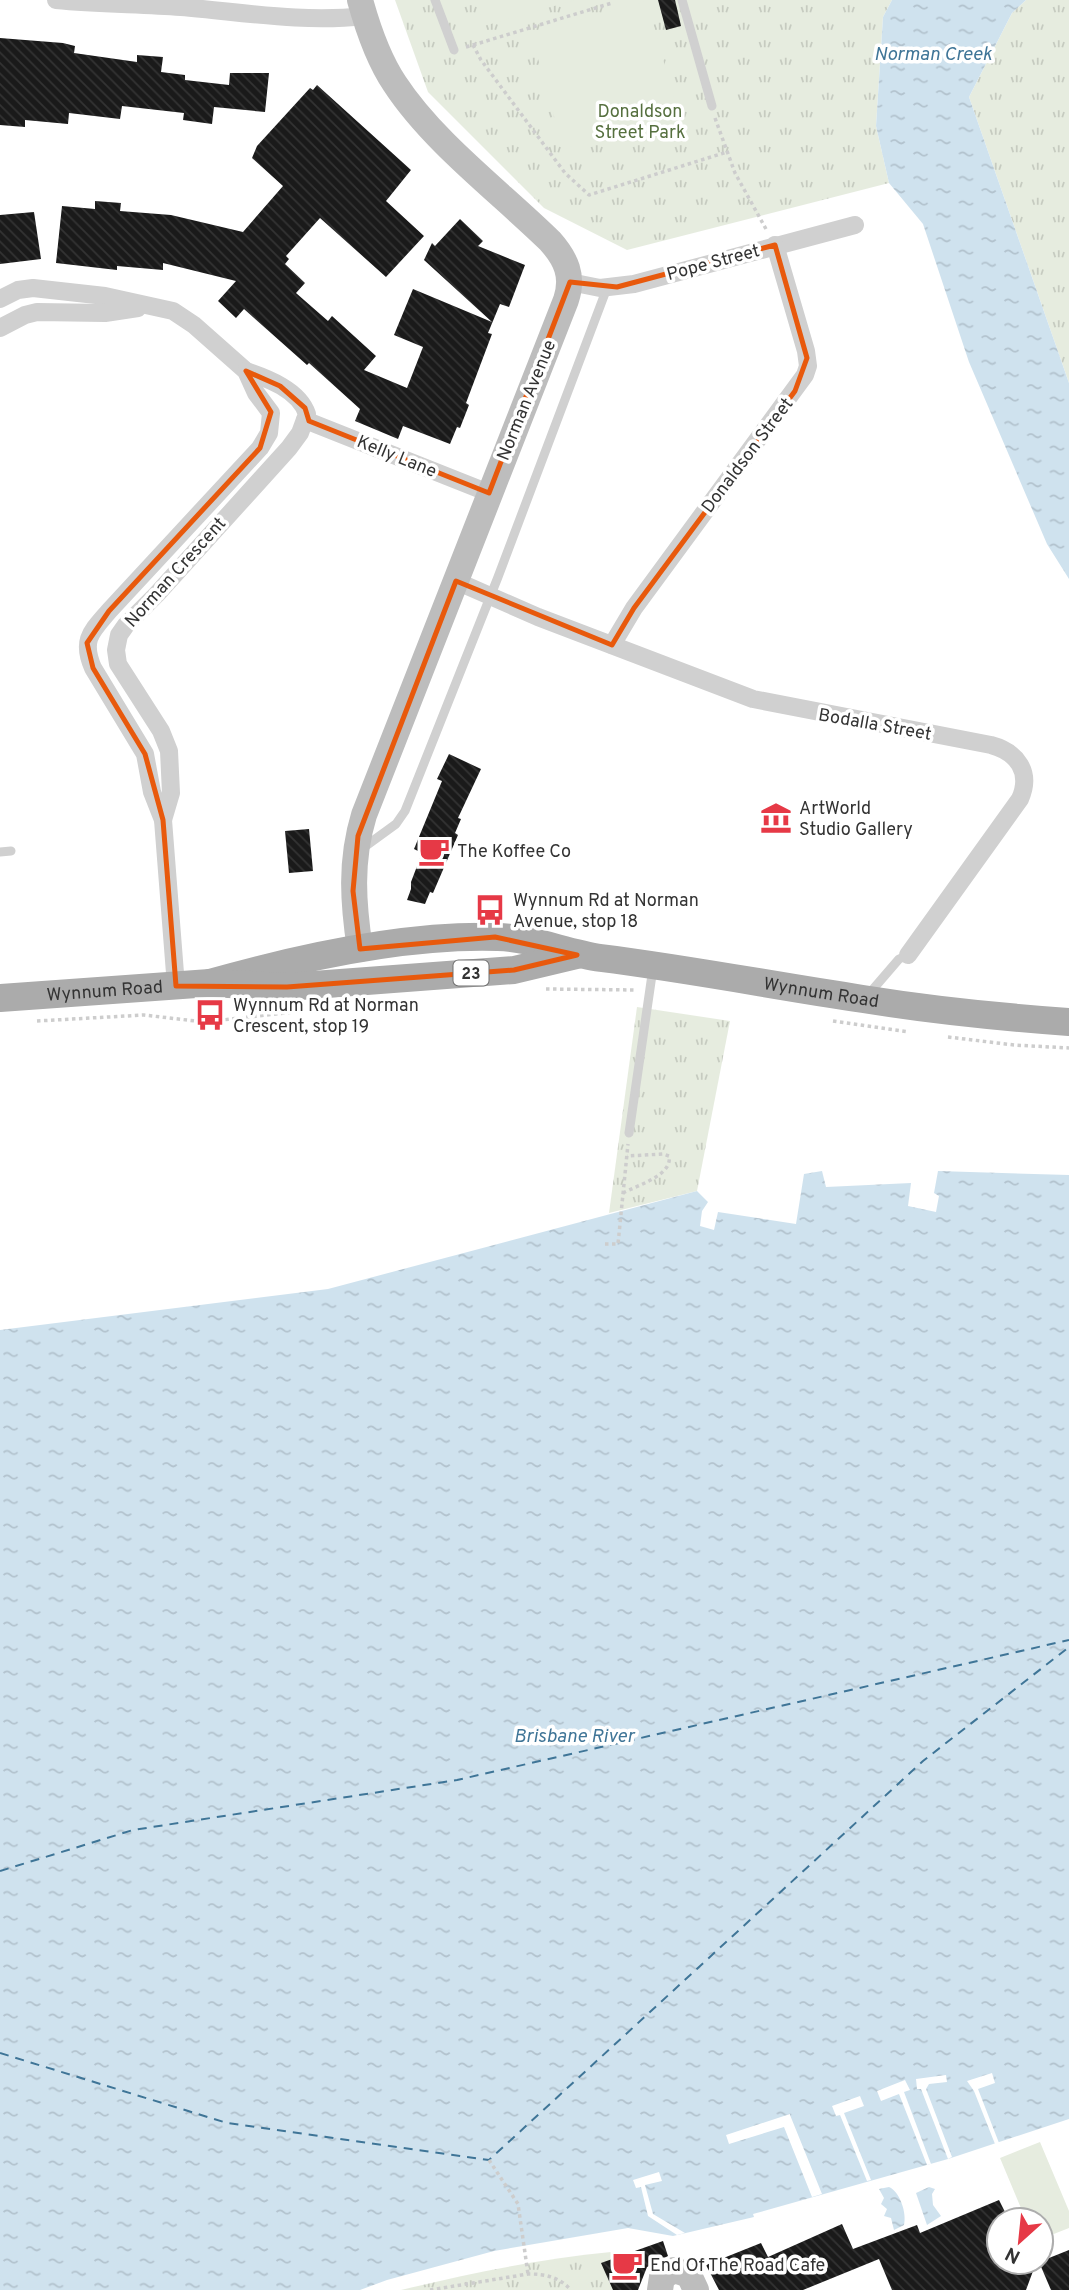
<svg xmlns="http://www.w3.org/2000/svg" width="1069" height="2290" font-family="Overpass,sans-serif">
	<defs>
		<pattern id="grass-tufts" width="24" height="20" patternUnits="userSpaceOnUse" patternTransform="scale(1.75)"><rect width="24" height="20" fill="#e6ecdf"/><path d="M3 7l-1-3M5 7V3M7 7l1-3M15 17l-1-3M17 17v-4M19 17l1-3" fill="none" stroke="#c6cbc0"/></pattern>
		<pattern id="water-ripples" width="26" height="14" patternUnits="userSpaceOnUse" patternTransform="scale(1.75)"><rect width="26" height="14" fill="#cfe2ee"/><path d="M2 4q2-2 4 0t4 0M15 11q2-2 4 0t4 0" fill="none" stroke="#b2c2cd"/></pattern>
		<pattern id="building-back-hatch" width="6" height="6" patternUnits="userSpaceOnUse" patternTransform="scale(1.75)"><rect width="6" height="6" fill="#1a1a1a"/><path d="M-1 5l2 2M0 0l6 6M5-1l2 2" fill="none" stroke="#333"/></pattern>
	</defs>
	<rect width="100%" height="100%" fill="#fff"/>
	<g fill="url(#grass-tufts)">
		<polygon points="395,0 892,0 883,17 876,126 889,183 627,250 544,208 428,92"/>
		<polygon points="1026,0 1069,0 1069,383 969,97 1012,13"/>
		<polygon points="637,1007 730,1021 697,1191 609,1213"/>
		<path d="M611 2252 628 2290H401C471 2273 540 2259 611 2252Z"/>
	</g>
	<g fill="#e6ecdf">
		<polygon points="477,0 575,0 484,26"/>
		<polygon points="647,1 679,117 563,149 531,33"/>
		<polygon points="1040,2142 1069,2211 1069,2228 1041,2239 1041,2220 1026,2220 1000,2158"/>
	</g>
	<g fill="url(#water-ripples)">
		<polygon points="892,0 1026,0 1012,13 969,97 1069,383 1069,579 1047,544 969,362 923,224 889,183 876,126 883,17"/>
		<polygon points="822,1171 826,1187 911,1183 908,1206 936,1212 939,1196 934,1193 938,1171 1069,1175 1069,2119 948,2159 753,2214 754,2217 673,2236 628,2228 494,2251 387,2280 360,2290 0,2290 0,1330 328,1289 697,1191 708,1202 702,1211 700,1226 714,1230 718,1212 796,1224 804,1174"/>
		<path d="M889 2187C900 2192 907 2213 904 2225L894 2230 891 2218 884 2216 887 2209 881 2204 884 2198 879 2189Z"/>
		<polygon points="929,2187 935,2189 932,2194 933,2205 941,2216 927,2225 916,2193"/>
	</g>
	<g fill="#fff">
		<polygon points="992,2073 995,2083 978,2089 999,2143 995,2144 974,2091 967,2081"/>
		<polygon points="946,2075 947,2082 929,2084 926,2089 952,2157 948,2159 921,2089 917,2089 916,2079"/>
		<polygon points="905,2080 910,2090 904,2092 931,2164 927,2165 899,2094 881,2101 877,2091"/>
		<polygon points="860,2096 864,2106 844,2113 871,2180 867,2181 840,2115 836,2116 832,2106"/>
		<polygon points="790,2114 790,2115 822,2194 812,2197 784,2127 729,2144 726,2135"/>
		<polygon points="659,2172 662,2181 645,2185 653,2214 685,2233 677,2235 648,2216 641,2187 636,2188 633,2180"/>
	</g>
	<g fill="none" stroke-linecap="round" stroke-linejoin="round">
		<g stroke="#3f7597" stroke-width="2" stroke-dasharray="9 7" stroke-linecap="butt">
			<polyline points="0,1871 133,1830 457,1780 1069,1640"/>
			<polyline points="0,2053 227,2123 489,2160 923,1761 1069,1647"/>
		</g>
	</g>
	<g fill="url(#building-back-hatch)">
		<polygon points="658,0 675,0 681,26 666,30"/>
		<polygon points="0,38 63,43 75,46 74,53 137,62 137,55 163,57 161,72 185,75 185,80 229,85 230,73 269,73 265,112 214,107 212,124 183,120 184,113 122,106 120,119 69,113 68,124 25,120 25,127 0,125"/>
		<polygon points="317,85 411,170 386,201 424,236 386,277 320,218 286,256 289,259 285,264 305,283 296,293 328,321 332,316 376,356 364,370 407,388 423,347 394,335 413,289 492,322 424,260 432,243 435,246 460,219 483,241 478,246 525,265 509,307 500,304 488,333 492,334 466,403 469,405 460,428 457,427 450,444 403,426 398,439 355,421 360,409 309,363 307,365 244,309 236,318 218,301 236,281 163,263 163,270 117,266 117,270 56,263 62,206 95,209 95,201 121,203 120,211 171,215 243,232 283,186 252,158 257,146 310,88 313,90"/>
		<polygon points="34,212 41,259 0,264 0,215"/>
		<polygon points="449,754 481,769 458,818 461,819 455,833 458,835 433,893 430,892 425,904 407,900 411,889 411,882 422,853 414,849 442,781 437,779"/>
		<polygon points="309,829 313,871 289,873 285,831"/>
		<polygon points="999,2200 1009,2220 999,2220 999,2262 1022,2262 1024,2268 1036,2263 1026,2290 892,2290 879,2259 803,2290 719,2290 706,2265 761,2243 768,2257 842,2224 853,2249 917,2225 920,2233"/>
		<polygon points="663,2241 668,2256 647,2267 638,2290 613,2290 601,2263"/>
		<polygon points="1069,2250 1069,2290 1051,2290 1039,2262"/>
	</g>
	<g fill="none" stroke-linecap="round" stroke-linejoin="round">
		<g stroke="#cdcdcd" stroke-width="3.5" stroke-dasharray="3.5 3.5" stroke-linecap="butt">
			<polyline points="473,45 612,3"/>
			<polyline points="466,47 473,45 481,60 565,173 589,195 727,152"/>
			<polyline points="715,118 735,173 766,229"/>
			<polyline points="546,989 636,990"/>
			<polyline points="37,1021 144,1015 204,1022 294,1012"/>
			<polyline points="833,1021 909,1032"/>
			<polyline points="948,1037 1014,1045 1069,1048"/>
			<path d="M623 1193C638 1185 673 1175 669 1156L663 1154 627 1156"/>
			<polyline points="605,1244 618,1244 628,1144"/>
			<polyline points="489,2160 518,2204 528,2274"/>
			<path d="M430 2290 528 2274C546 2274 559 2277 571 2290"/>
		</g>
		<g stroke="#d0d0d0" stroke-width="9">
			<polyline points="435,0 454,50"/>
			<polyline points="682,0 712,106"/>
			<polyline points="363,848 396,824 405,811 498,577 607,288"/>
			<polyline points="0,852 11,851"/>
			<polyline points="868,995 899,959 908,955"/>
			<polyline points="629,1133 653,968"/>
		</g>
		<g stroke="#d0d0d0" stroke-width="18">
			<path d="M56 0C98 4 139 4 181 7 242 12 303 23 364 16"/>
			<polyline points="570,282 600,288 634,284 855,225"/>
			<path d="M0 299 18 290 33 288 105 296 173 311 194 325 246 371 256 393 271 413 269 433 260 448 109 611C91 632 81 640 93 668L145 754 152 792 163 820 176 986"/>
			<polyline points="0,328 25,315 37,312 105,313 138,308"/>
			<polyline points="305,420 489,493"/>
			<path d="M456 581 538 617 753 699 991 745C1017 752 1032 772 1020 799L908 955"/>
			<polyline points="612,645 634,608 805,375 808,366 806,351 775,245"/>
			<path d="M163 820 171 793 169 751 161 731 118 664 116 650 119 635 126 625 157 594 289 448 300 433 307 414C299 390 267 378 246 371"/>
		</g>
		<g stroke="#bdbdbd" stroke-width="26">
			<path d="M360 0C368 29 378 59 395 84 433 142 500 192 550 241 566 259 574 276 566 300L364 815C350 861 353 903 360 949"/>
			<polyline points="660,2290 662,2277 674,2270 689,2275 696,2290"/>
		</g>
		<g stroke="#ababab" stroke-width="28">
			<path id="s1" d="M210 983C298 958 406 934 498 937 533 938 566 953 601 958 689 969 776 986 863 999 932 1010 1000 1017 1069 1022"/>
			<path id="s2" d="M0 998 210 983 287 987 514 970 577 955"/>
		</g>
	</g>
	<path fill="none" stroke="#e8590c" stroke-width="5" stroke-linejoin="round" d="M775 245 807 358 795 391 634 608 612 645 456 581 358 836 353 891 360 949 495 937 577 955 514 970 287 987 176 986 163 820 145 754 93 668 87 643 109 611 260 448 271 412 246 371 280 386 305 408 309 421 489 493 570 282 617 287Z"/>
	<defs>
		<symbol id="museum-bare" viewBox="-9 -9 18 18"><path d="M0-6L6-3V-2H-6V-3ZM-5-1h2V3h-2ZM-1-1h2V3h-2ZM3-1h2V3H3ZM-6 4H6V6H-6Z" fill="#e63946" stroke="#fff" stroke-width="2.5" paint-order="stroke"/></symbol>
		<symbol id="cafe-bare" viewBox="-9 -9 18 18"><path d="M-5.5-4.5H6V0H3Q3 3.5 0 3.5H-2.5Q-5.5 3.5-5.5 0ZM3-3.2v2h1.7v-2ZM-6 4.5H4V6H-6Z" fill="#e63946" stroke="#fff" stroke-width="2.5" paint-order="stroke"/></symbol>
		<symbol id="bus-bare" viewBox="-9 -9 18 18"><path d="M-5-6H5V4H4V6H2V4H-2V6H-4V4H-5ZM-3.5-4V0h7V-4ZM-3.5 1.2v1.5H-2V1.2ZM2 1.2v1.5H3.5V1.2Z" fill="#e63946" stroke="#fff" stroke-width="2.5" paint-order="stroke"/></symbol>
	</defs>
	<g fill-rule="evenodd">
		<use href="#museum-bare" x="754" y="796" width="44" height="44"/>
		<use href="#cafe-bare" x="412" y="829" width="44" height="44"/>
		<use href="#bus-bare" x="468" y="888" width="44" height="44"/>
		<use href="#bus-bare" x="188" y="993" width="44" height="44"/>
		<use href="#cafe-bare" x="605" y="2243" width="44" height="44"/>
	</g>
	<g text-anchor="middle" stroke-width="7" stroke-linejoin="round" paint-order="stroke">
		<rect fill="#fff" stroke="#707070" stroke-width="2" x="453.5" y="960.5" width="35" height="25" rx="5"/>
		<g font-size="16" font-weight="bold" fill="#333">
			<text x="471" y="979">23</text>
		</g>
		<g font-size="18" fill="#56703f" stroke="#fff">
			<text x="640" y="117">Donaldson<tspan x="640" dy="21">Street Park</tspan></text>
		</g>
		<g font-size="18" fill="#333" stroke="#fff">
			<text transform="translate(713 262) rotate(-15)" y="6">Pope Street</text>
			<text transform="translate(526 400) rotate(-68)" y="6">Norman Avenue</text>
			<text transform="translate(747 455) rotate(-53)" y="6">Donaldson Street</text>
			<text transform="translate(397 456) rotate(22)" y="6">Kelly Lane</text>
			<text transform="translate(175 572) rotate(-48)" y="6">Norman Crescent</text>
			<text transform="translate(875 724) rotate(10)" y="6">Bodalla Street</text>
			<text dy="6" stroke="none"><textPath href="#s2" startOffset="105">Wynnum Road</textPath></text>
			<text dy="6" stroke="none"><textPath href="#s1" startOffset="621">Wynnum Road</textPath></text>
		</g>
		<g font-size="18" fill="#333" stroke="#fff" text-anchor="start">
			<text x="799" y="814">ArtWorld<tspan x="799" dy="21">Studio Gallery</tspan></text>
			<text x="457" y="857">The Koffee Co</text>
			<text x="513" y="906">Wynnum Rd at Norman<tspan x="513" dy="21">Avenue, stop 18</tspan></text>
			<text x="233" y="1011">Wynnum Rd at Norman<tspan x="233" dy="21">Crescent, stop 19</tspan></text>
			<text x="650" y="2271">End Of The Road Cafe</text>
		</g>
		<g font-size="19" font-style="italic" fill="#3f7597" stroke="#fff">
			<text x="933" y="60">Norman Creek</text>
			<text x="574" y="1742">Brisbane River</text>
		</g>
	</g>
	<g transform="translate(1020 2241) rotate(207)"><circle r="33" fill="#ffffff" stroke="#adadad" stroke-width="2"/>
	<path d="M0-5L12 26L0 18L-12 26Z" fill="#e63946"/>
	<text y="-10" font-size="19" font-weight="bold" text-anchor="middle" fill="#333333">N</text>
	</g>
</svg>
